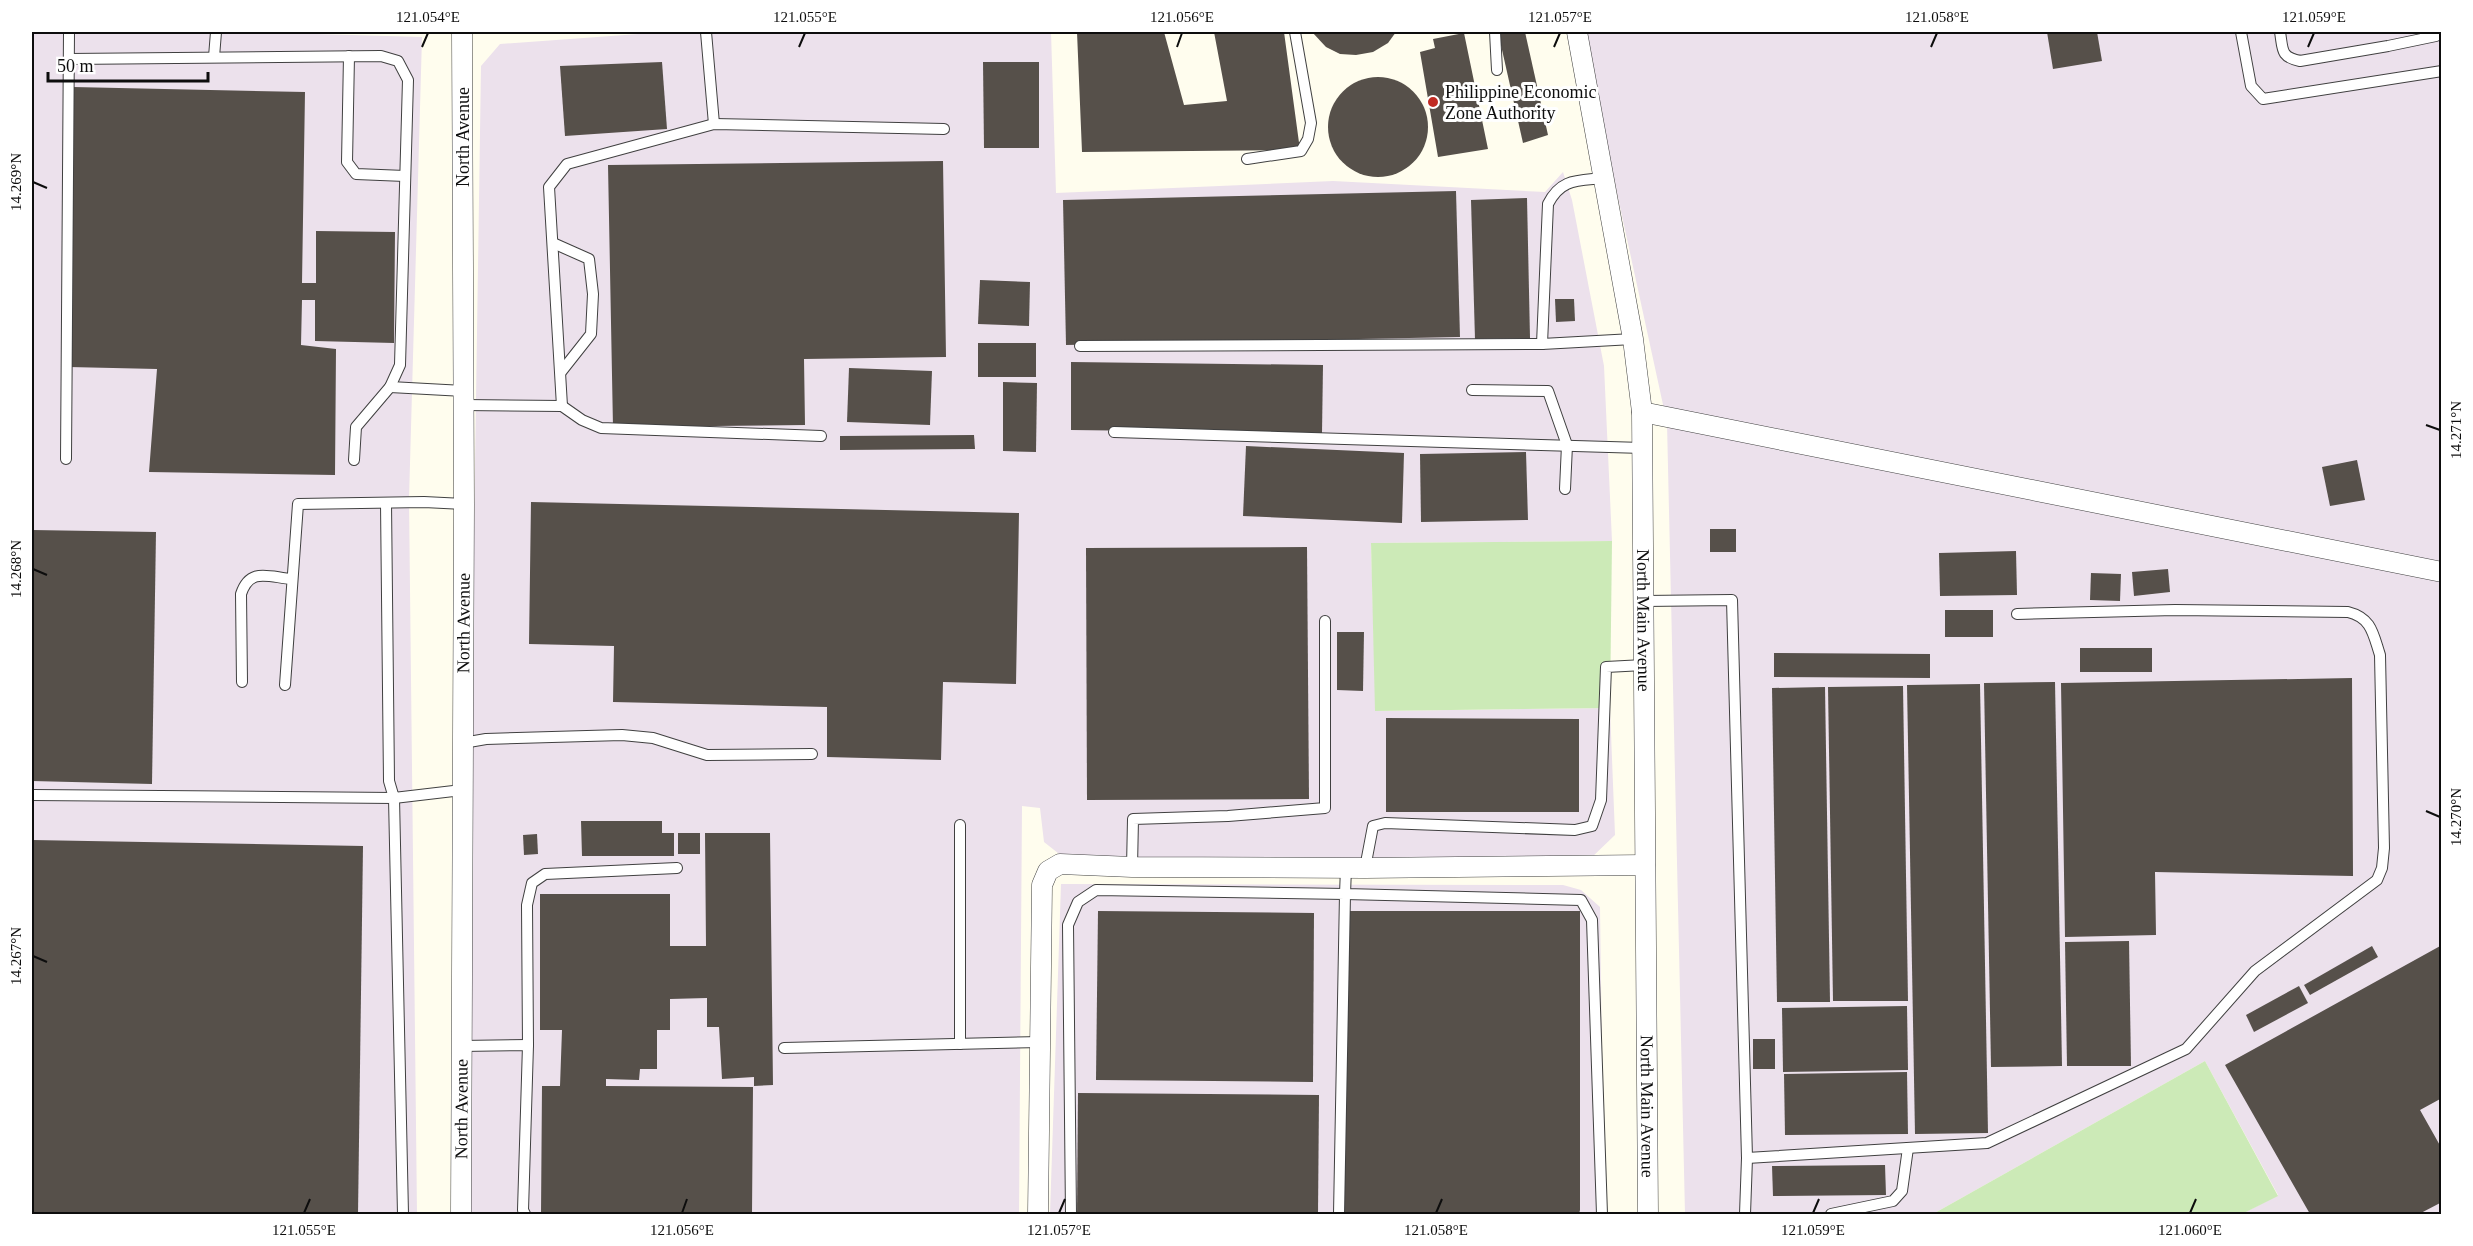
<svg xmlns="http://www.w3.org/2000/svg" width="2473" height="1246" font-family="'Times New Roman',serif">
	<rect width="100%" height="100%" fill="#fffdee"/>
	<g fill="#ece1ec">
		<polygon points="32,32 241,32 422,37 409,499 417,1214 32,1214"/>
		<polygon points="666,32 1051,32 1056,193 1333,181 1545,192 1563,172 1572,200 1604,366 1612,541 1371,543 1376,711 1610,708 1615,835 1590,859 1362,862 1063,857 1044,842 1040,808 1022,806 1019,1214 468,1214 470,801 481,66 500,44"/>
		<polygon points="1582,32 2441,32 2441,1214 2242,1214 2278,1195 2205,1061 1933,1214 1685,1214 1667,423"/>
		<polygon points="1061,884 1563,885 1581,890 1600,907 1604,1214 1050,1214"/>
	</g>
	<g fill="#cceab7">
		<polygon points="1612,541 1610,708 1375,711 1371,543"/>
		<polygon points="2205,1061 2278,1196 2242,1214 1933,1214"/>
	</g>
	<g fill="#56504a">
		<polygon points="1077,32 1164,32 1184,105 1227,101 1214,32 1284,32 1300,150 1082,152"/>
		<polygon points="1312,32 1396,32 1388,43 1373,52 1356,55 1340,54 1326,47"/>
		<polygon points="1498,32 1525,32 1548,135 1523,143"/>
		<polygon points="2047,32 2097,32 2102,61 2053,69"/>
		<polygon points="1464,33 1488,149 1438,157 1420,52 1435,48 1433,39"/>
		<polygon points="662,62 667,129 565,136 560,66"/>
		<polygon points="983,62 1039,62 1039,148 984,148"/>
		<circle cx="1378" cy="127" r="50"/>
		<polygon points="73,87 305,92 302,283 316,283 316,231 395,232 394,343 315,341 315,300 302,300 301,345 336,349 335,475 149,472 157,369 69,367"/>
		<polygon points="943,161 946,357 804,359 805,425 613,427 608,165"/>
		<polygon points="1456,191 1460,337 1066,345 1063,200"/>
		<polygon points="1527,198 1530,338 1475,339 1471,200"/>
		<polygon points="980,280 1030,282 1029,326 978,324"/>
		<polygon points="1555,299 1574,299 1575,321 1556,322"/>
		<rect x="978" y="343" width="58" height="34"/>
		<polygon points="1071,362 1323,365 1322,433 1071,430"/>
		<polygon points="849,368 932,371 930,425 847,422"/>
		<polygon points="1003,382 1037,383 1036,452 1003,451"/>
		<polygon points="974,435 975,449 840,450 840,436"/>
		<polygon points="1246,446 1404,453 1402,523 1243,516"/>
		<polygon points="1526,452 1528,520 1421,522 1420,454"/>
		<polygon points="2357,460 2365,500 2330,506 2322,467"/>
		<polygon points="531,502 1019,513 1016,684 943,682 941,760 827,757 827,707 613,702 614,646 529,644"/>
		<rect x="1710" y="529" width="26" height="23"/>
		<polygon points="32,530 156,532 152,784 32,781"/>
		<polygon points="1307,547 1309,799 1087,800 1086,548"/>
		<polygon points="2016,551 2017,595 1940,596 1939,553"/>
		<polygon points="2168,569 2170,592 2134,596 2132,572"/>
		<polygon points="2091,573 2121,574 2120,601 2090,600"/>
		<rect x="1945" y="610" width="48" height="27"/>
		<polygon points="1337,632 1364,632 1363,691 1337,690"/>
		<rect x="2080" y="648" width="72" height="24"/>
		<polygon points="1774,653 1930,654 1930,678 1774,677"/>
		<polygon points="2352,678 2353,876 2155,872 2156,935 2065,937 2061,683"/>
		<polygon points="2055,682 2062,1066 1991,1067 1984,683"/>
		<polygon points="1980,684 1988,1133 1915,1134 1907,685"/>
		<polygon points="1903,686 1908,1001 1833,1001 1828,687"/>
		<polygon points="1825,687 1830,1002 1777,1002 1772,688"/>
		<polygon points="1386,718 1579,719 1579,812 1386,812"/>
		<polygon points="581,821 662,821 662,833 674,833 674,856 582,856"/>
		<rect x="678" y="833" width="22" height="21"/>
		<polygon points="705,833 770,833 773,1085 754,1086 754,1077 722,1079 719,1027 707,1027 707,998 670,999 670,1030 657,1030 657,1069 640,1069 639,1080 606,1079 606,1086 753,1087 752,1214 541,1214 542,1086 560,1086 562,1030 540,1030 540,894 670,894 670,946 706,946"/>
		<polygon points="537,834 538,854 524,855 523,835"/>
		<polygon points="32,840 363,846 358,1214 32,1214"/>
		<polygon points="1098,911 1314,913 1313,1082 1096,1080"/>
		<polygon points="1348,911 1580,911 1580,1210 1579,1214 1344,1214"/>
		<polygon points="2129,941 2131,1066 2067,1066 2065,942"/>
		<polygon points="2442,945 2442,1098 2420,1110 2442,1149 2442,1202 2419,1214 2310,1214 2225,1065"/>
		<polygon points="2372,946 2378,957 2310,995 2304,985"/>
		<polygon points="2299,986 2308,1003 2254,1032 2246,1015"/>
		<polygon points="1907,1006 1908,1070 1783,1072 1782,1008"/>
		<rect x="1753" y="1039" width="22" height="30"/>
		<polygon points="1907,1072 1908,1134 1785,1135 1784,1074"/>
		<polygon points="1078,1093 1319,1095 1318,1214 1077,1214"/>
		<polygon points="1885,1165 1886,1195 1773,1196 1772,1166"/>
	</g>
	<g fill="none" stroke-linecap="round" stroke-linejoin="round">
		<defs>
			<g id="service">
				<polyline points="706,32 714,124"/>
				<polyline points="1495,32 1497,70"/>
				<polyline points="2241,32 2251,86 2263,99 2442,71"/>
				<path d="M2280 32C2283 49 2280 57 2300 61L2388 46 2436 36 2435 32"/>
				<polyline points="349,56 347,162 356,174 405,176"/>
				<polyline points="214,57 216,32"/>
				<polyline points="69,59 381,56 398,61 408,80 400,365 390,387 356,427 354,460"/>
				<polyline points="1247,159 1301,151 1308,139 1311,123 1295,32"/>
				<polyline points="553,243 589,259 593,294 591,334 561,372"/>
				<path d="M1542 344 1548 204C1561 178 1578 181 1604 178"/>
				<polyline points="1080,346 1542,344 1633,339"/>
				<polyline points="390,387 464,391"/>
				<polyline points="1472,390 1548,391 1567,445 1565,489"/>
				<polyline points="464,405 562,406 582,420 601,428 821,436"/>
				<polyline points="562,406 549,187 567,164 714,124 944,129"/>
				<polyline points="1114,432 1643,448"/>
				<polyline points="66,459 69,32"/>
				<polyline points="386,503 389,781 394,798 462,790"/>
				<polyline points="1644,601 1732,600 1747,1158 1745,1214"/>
				<path d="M242 682 241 594C250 567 268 577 292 579"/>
				<polyline points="285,685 298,504 424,502 464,504"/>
				<polyline points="463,743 486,739 622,735 653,738 707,755 812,754"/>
				<polyline points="32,795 394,798 403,1214"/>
				<polyline points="1132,867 1133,819 1228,816 1325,808 1325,621"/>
				<polyline points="1346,868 1345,894 1581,900 1592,920 1602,1214"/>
				<polyline points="1365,868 1373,826 1385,823 1575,830 1592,826 1601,800 1606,667 1644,665"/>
				<polyline points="960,1044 960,825"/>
				<polyline points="528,1045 527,905 532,883 545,874 677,868"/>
				<polyline points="461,1046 528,1045 523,1210 525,1214"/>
				<polyline points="784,1048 1041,1042"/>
				<path d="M1747 1158 1987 1143 2186 1049 2255 971 2377 880 2382 868 2384 848 2380 655C2373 634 2372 618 2348 612L2175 610 2017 614"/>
				<polyline points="1071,1214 1068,925 1078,902 1096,890 1345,894 1339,1214"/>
				<polyline points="1831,1214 1893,1201 1902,1191 1908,1148"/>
			</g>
			<g id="minor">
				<path id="s1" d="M1577 32 1633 339 1642 412 1648 1214"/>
				<polyline points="1642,412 2442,572"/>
				<path id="s2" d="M461 1214 464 504 462 32"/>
				<polyline points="1038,1214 1042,885 1048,871 1060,864 1132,867 1365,868 1645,865"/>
			</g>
		</defs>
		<use href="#service" stroke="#404040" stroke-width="12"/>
		<use href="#minor" stroke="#404040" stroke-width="21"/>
		<use href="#service" stroke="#fff" stroke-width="10"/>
		<use href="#minor" stroke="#fff" stroke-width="20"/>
	</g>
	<path fill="none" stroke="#0d0d0d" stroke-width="2" d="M422 47 428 33M799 47 805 33M1177 47 1182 33M1554 47 1560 33M1931 47 1937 33M2308 47 2314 33M33 182 47 188M2426 425 2440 430M33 569 47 575M2426 811 2440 817M33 956 47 962M304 1213 310 1199M682 1213 687 1199M1059 1213 1065 1199M1436 1213 1442 1199M1813 1213 1819 1199M2190 1213 2196 1199"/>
	<circle fill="#c02b23" stroke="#fff" stroke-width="2" cx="1433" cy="102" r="6"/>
	<g text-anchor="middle" stroke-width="6" stroke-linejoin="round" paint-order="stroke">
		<g font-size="18" fill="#0d0d0d" stroke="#fff" text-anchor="start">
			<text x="1445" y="98">Philippine Economic<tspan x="1445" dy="21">Zone Authority</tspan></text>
		</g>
		<g font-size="18" fill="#0d0d0d" stroke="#fff">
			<text transform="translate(463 137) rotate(-90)" y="6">North Avenue</text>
			<text dy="6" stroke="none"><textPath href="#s1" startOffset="594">North Main Avenue</textPath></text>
			<text dy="6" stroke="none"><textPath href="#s2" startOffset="591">North Avenue</textPath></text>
			<text dy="6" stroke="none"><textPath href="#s1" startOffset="1080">North Main Avenue</textPath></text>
			<text dy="6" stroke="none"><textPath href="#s2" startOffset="105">North Avenue</textPath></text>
		</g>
	</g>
	<rect width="2473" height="1246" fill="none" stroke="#ffffff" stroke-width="66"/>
	<path d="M48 72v9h160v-9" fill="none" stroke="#0d0d0d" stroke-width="3"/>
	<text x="57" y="72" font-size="18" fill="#0d0d0d" stroke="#ffffff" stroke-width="4.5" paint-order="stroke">50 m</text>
	<rect x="33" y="33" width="2407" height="1180" fill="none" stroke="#0d0d0d" stroke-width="2"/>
	<g font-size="15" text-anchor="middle" fill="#0d0d0d">
		<text x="428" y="22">121.054°E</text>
		<text x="805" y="22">121.055°E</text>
		<text x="1182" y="22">121.056°E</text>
		<text x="1560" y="22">121.057°E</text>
		<text x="1937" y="22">121.058°E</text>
		<text x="2314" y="22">121.059°E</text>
		<text transform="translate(16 182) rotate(-90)" y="5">14.269°N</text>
		<text transform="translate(2456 430) rotate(-90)" y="5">14.271°N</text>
		<text transform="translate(16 569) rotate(-90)" y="5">14.268°N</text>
		<text transform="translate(2456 817) rotate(-90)" y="5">14.270°N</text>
		<text transform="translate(16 956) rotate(-90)" y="5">14.267°N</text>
		<text x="304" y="1235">121.055°E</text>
		<text x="682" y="1235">121.056°E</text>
		<text x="1059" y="1235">121.057°E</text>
		<text x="1436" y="1235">121.058°E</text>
		<text x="1813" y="1235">121.059°E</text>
		<text x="2190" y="1235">121.060°E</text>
	</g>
</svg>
